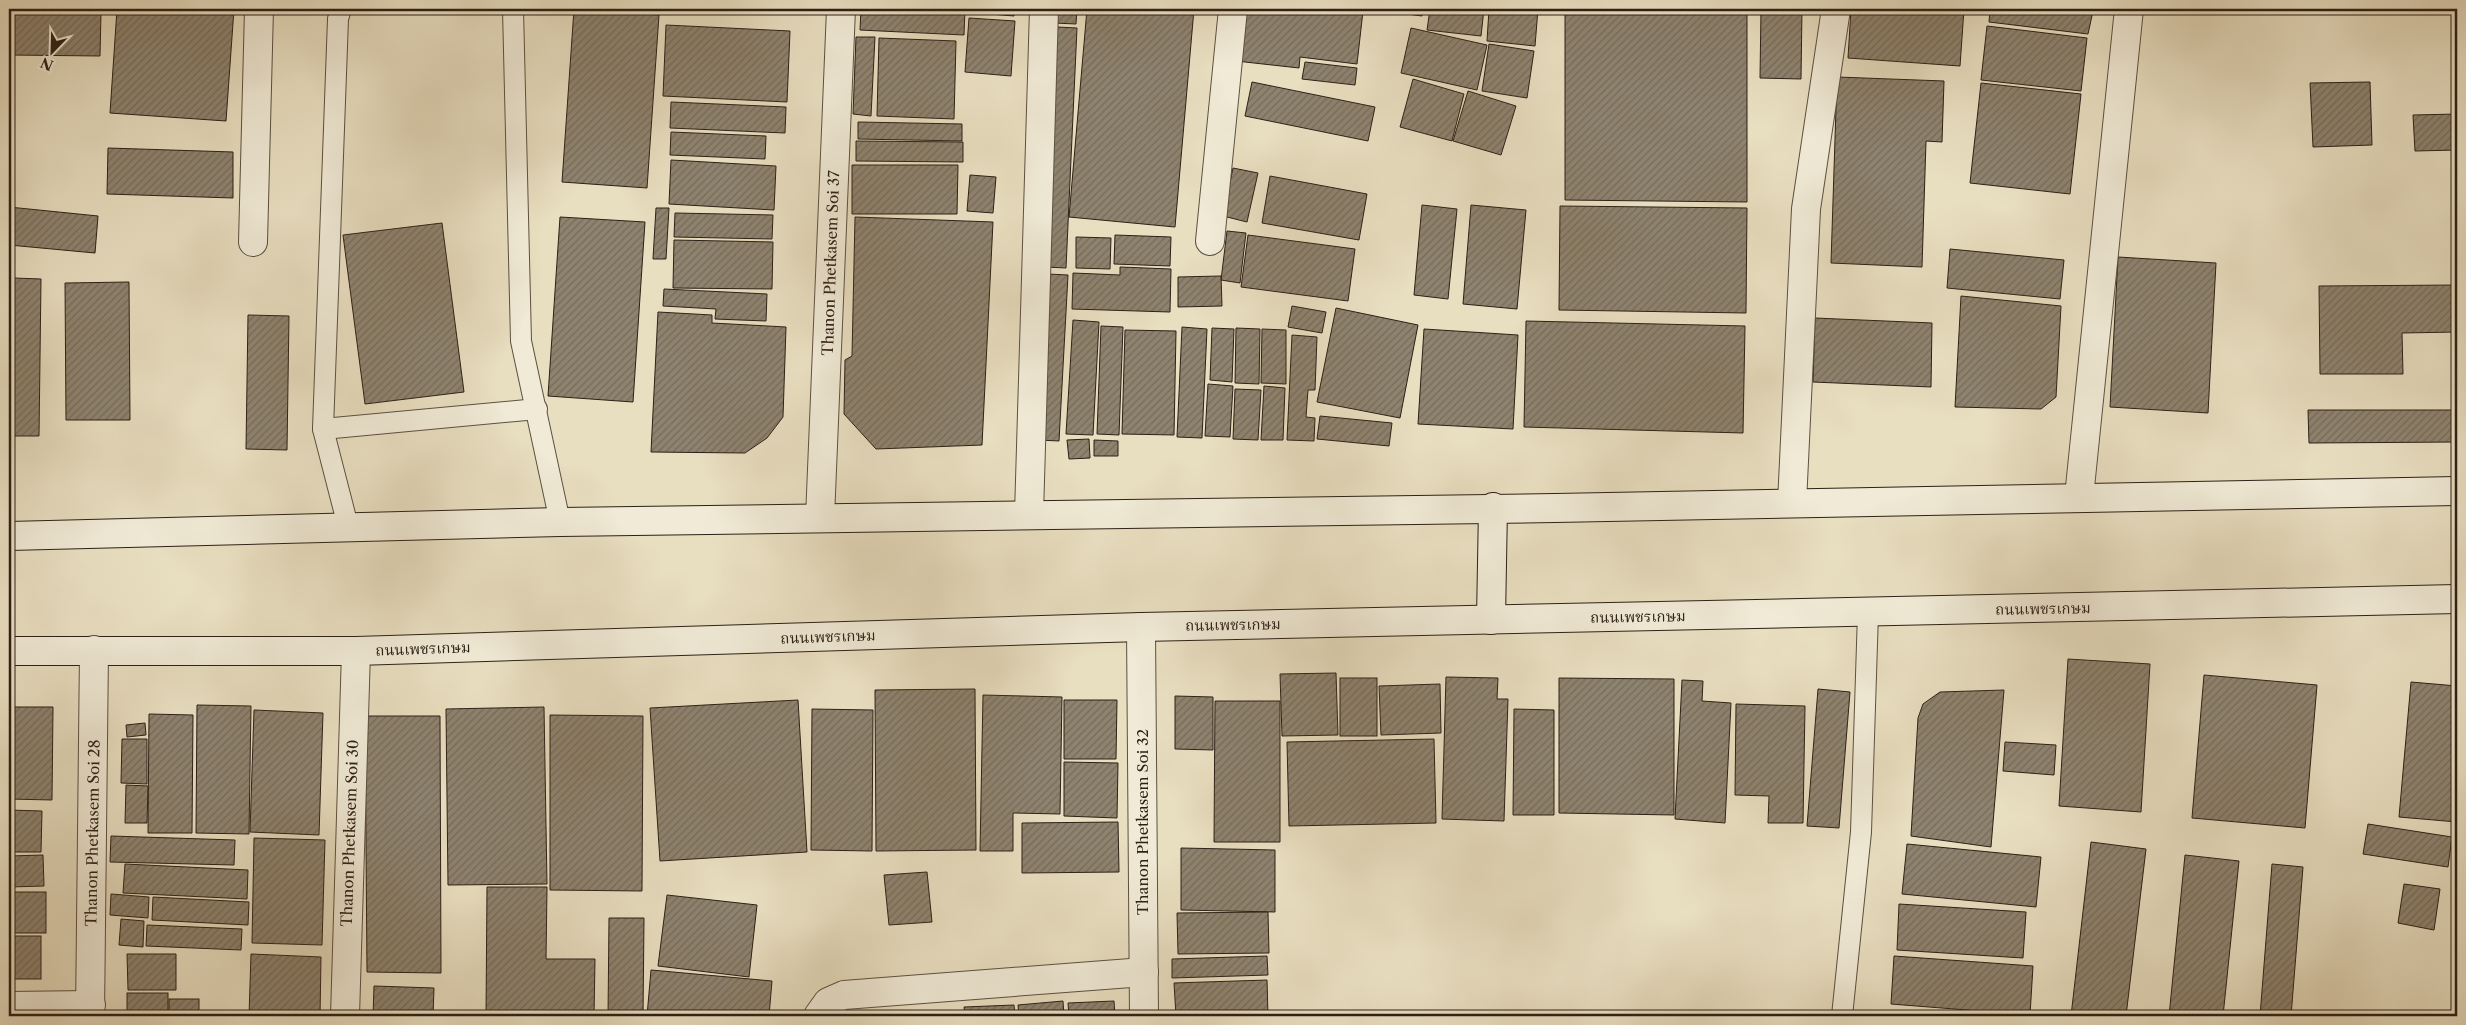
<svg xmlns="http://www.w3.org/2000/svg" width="2466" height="1025" font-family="'Libre Caslon Text','Noto Serif Thai',serif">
	<defs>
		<pattern id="building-hatch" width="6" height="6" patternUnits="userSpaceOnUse" patternTransform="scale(1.25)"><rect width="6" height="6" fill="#8e836f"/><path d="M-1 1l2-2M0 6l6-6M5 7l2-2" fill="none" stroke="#746b5a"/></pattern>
	</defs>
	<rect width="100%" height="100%" fill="#e8dec0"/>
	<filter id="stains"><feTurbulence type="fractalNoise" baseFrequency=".004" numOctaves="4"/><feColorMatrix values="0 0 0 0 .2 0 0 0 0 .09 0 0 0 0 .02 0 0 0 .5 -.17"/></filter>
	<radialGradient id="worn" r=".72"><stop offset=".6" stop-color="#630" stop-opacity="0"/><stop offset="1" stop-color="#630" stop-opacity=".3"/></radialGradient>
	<g fill="url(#building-hatch)" stroke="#2d2017">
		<polygon points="117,9 234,9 226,121 110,113"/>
		<polygon points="574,9 659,15 647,188 562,182"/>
		<polygon points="861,9 965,9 964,35 860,30"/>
		<polygon points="967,9 1014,9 1014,16 967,12"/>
		<polygon points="1055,9 1077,9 1076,24 1054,23"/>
		<polygon points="1087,9 1194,9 1175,227 1069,217"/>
		<polygon points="1242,9 1342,9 1363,11 1357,64 1300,57 1299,68 1236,61"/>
		<polygon points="1370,9 1423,9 1422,16"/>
		<polygon points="1430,9 1484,9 1481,36 1427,30"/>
		<polygon points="1489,9 1538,9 1535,46 1487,41"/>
		<polygon points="1565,9 1747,9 1747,202 1565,200"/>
		<polygon points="1761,9 1802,9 1801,79 1760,78"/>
		<polygon points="1851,9 1964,9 1960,66 1848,58"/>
		<polygon points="1990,9 2092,9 2093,11 2088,34 1989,22"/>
		<polygon points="9,11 101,13 100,56 9,55"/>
		<polygon points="969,18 1015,21 1011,76 965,72"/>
		<polygon points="666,25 790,31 787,102 663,96"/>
		<polygon points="1987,26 2087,38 2081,91 1981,80"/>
		<polygon points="1057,27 1077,28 1066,268 1046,267"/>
		<polygon points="1411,28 1487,45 1477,90 1401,73"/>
		<polygon points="856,37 875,37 871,116 853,114"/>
		<polygon points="879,38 956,41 954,119 877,116"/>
		<polygon points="1489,44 1534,51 1527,98 1482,91"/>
		<polygon points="1305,62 1357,68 1355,85 1302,79"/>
		<polygon points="1837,77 1944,81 1942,142 1926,141 1922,267 1831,263"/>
		<polygon points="1413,79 1464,94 1452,141 1400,127"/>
		<polygon points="1252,82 1375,107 1368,141 1245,116"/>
		<polygon points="2370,82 2372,145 2313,147 2310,83"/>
		<polygon points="1981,83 2081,94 2070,194 1970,183"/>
		<polygon points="1468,91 1516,106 1501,155 1453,141"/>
		<polygon points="671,102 786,107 785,133 670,128"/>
		<polygon points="2457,114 2457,150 2415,151 2413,115"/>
		<polygon points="858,122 962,124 962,141 858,139"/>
		<polygon points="671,132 766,136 765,159 670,155"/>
		<polygon points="856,141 963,142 963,162 856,161"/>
		<polygon points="108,148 233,152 233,198 107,194"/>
		<polygon points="671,160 776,166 774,210 669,204"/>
		<polygon points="852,165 958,165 957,214 852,214"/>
		<polygon points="1233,168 1258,173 1247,222 1223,216"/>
		<polygon points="970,175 996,177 993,213 967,211"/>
		<polygon points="1270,176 1367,194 1359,240 1262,223"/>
		<polygon points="1422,205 1457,209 1448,299 1414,295"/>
		<polygon points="1471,205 1526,210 1517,309 1463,304"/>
		<polygon points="1560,206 1747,208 1746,313 1559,310"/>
		<polygon points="9,207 98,216 95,253 9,245"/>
		<polygon points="656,208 669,208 666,259 653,259"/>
		<polygon points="675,213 773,215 772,239 674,237"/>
		<polygon points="560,217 645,222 633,402 548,396"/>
		<polygon points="855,217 993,222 982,445 876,449 844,414 845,360 852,356"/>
		<polygon points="442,223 464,392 365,404 343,235"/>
		<polygon points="1227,231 1246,233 1240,283 1221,280"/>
		<polygon points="1115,235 1171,237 1170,266 1114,264"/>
		<polygon points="1248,235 1355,249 1348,301 1241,287"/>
		<polygon points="1076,237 1111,238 1110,269 1076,268"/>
		<polygon points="674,240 773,242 772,289 673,288"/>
		<polygon points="1950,249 2064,260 2060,299 1947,288"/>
		<polygon points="2118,257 2216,263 2208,413 2110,407"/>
		<polygon points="1120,267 1171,269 1170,312 1072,309 1073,273 1120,275"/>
		<polygon points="1048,274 1068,275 1059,441 1039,440"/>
		<polygon points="1221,276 1222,306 1178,307 1178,277"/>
		<polygon points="14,278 41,279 39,436 13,436"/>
		<polygon points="129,282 130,420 66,420 65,283"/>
		<polygon points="2457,285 2457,332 2402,333 2403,374 2320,374 2319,286"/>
		<polygon points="664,289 767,294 766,321 715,319 716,309 663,306"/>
		<polygon points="1961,296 2061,306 2056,397 2041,409 1955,407"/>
		<polygon points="1292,306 1326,312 1322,333 1288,327"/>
		<polygon points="1336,308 1418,325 1400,418 1317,402"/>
		<polygon points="658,312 712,315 712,323 786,327 783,417 767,438 745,453 651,452"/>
		<polygon points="248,315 289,316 287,450 246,449"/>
		<polygon points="1815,318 1932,323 1931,387 1813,382"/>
		<polygon points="1073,320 1099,322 1093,435 1066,434"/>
		<polygon points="1526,321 1745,326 1743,433 1524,427"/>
		<polygon points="1101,326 1123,327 1119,435 1097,434"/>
		<polygon points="1182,327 1207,329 1202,438 1177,437"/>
		<polygon points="1212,328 1234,329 1232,382 1210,380"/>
		<polygon points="1236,328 1260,329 1259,384 1235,383"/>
		<polygon points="1262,329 1286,330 1286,384 1261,383"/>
		<polygon points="1424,329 1518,335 1513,429 1418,424"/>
		<polygon points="1125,330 1176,331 1174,435 1122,434"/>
		<polygon points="1292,335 1317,337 1315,390 1308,390 1306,417 1315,418 1314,441 1287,440"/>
		<polygon points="1208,384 1233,386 1230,437 1205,436"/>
		<polygon points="1264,386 1285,388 1283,440 1261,440"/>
		<polygon points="1235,389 1261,390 1258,440 1233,439"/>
		<polygon points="2308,410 2457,410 2457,442 2309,443"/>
		<polygon points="1320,416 1392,423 1389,446 1317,439"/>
		<polygon points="1089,439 1090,458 1069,459 1067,440"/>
		<polygon points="1094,440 1118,441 1118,456 1094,456"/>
		<polygon points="2068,659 2150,664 2141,812 2059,806"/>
		<polygon points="1336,673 1338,735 1282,736 1280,674"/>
		<polygon points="2204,675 2317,685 2305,828 2192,818"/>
		<polygon points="1446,677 1498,678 1497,699 1508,699 1504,821 1442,819"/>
		<rect x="1340" y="678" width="37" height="58"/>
		<polygon points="1559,678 1674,679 1674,815 1559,813"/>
		<polygon points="1682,680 1703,681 1702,701 1731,703 1725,823 1675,819"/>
		<polygon points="2411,682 2457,686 2457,822 2399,817"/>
		<polygon points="1440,684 1441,733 1381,735 1379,686"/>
		<polygon points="975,689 976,850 876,851 875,690"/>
		<polygon points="1818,689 1850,692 1839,828 1807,826"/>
		<polygon points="2004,690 1991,847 1911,836 1918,718 1923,704 1940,692"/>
		<polygon points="983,695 1062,697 1060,814 1013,813 1013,851 980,851"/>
		<polygon points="1175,696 1213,697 1213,750 1175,749"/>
		<polygon points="798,700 807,852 660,861 650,708"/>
		<polygon points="1064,700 1117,700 1116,759 1064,759"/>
		<polygon points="1215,701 1280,701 1280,842 1214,842"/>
		<polygon points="1736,704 1805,706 1803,823 1768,823 1769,796 1735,795"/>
		<polygon points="197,705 251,706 249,834 196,833"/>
		<polygon points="9,707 53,707 52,800 9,799"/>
		<polygon points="544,707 547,884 448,885 446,709"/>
		<polygon points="812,709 873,710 872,851 811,850"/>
		<polygon points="1514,709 1554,710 1554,815 1513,815"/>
		<polygon points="254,710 323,713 319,835 250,832"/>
		<polygon points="149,714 193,715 192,833 148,833"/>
		<polygon points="550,715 643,716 642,891 550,890"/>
		<polygon points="365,716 440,716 441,973 367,972"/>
		<polygon points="145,723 146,735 127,737 126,725"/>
		<polygon points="122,739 147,739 147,784 121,783"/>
		<polygon points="1434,739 1436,823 1289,826 1287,742"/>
		<polygon points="2005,742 2056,745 2054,775 2003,771"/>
		<polygon points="1064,762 1118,763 1117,818 1064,816"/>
		<polygon points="126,785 148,786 147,823 125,823"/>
		<polygon points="9,810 42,811 41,852 9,852"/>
		<polygon points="1118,822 1119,872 1022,873 1022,823"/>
		<polygon points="2368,824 2452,837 2448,867 2363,854"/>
		<polygon points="111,836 235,840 234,865 110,862"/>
		<polygon points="254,838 325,840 322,945 252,943"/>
		<polygon points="2091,842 2146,849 2126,1016 2071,1016"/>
		<polygon points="1907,844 2041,857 2036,907 1902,894"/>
		<polygon points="1181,848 1275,850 1275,912 1181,910"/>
		<polygon points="43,855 44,886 9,887 9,856"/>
		<polygon points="2185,855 2239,861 2223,1016 2169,1016"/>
		<polygon points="125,864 248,870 247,899 123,893"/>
		<polygon points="2272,864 2303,867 2291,1016 2260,1016"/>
		<polygon points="927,872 932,922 889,925 884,875"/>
		<polygon points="2404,884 2440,889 2434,930 2398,923"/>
		<polygon points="487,887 547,887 546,959 595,959 594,1016 486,1016"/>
		<rect x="9" y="892" width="37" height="41"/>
		<polygon points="111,894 149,897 148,918 110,915"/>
		<polygon points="667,895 757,905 749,977 658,966"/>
		<polygon points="153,897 249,902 248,925 152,920"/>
		<polygon points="1899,904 2026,912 2023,958 1897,950"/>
		<polygon points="1268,912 1269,953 1178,954 1177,913"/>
		<polygon points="609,918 644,918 643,1016 608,1016"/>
		<polygon points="121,919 144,921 143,947 119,945"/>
		<polygon points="147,925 242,929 241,950 146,946"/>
		<rect x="9" y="936" width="32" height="43"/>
		<polygon points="127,954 176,954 176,990 128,990"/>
		<polygon points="251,954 321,957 320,1016 249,1016"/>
		<polygon points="1267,956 1268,975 1172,978 1172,959"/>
		<polygon points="1894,956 2033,966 2030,1015 1891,1004"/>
		<polygon points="651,970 772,981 769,1016 647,1016"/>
		<polygon points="1267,980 1268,1016 1176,1016 1174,983"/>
		<polygon points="374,986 434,988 433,1016 373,1016"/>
		<rect x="127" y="993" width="41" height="23"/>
		<rect x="169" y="999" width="30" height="17"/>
		<polygon points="1063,1001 1064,1016 1019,1016 1018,1005"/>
		<polygon points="1114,1001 1115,1016 1069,1016 1068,1003"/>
		<polygon points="1014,1005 1015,1016 965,1016 964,1007"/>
		<polygon points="846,1011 923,1014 923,1016 846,1016"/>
	</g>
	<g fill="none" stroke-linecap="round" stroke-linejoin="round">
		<defs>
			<g id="lane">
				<polyline points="341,9 338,19 323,429 348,526"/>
				<polyline points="513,9 521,341 560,522"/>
				<polyline points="323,429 537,409"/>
				<polyline points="1842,1016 1861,832 1868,613"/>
			</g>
			<g id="street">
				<polyline points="1210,241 1233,9"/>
				<polyline points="253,242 259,9"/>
				<polyline points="2079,497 2129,9"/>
				<polyline points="1792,503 1806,209 1836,9"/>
				<polyline points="1029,514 1044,9"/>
				<polyline points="820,518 841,9"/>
				<polyline points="1141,627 1144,1016"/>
				<polyline points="9,1006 91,1005"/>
				<polyline points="90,1016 94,650"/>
				<polyline points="345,1016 356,651"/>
				<polyline points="818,1016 828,1002 844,995 1144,972"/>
			</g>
			<g id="secondary">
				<polyline points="9,536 560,522 1555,508 2457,491"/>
				<polyline points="1491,620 1493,507"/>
				<polyline points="9,651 356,651 1141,627 2457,599"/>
			</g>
		</defs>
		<use href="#lane" stroke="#5c5041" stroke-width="22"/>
		<use href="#street" stroke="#5c5041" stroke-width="30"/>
		<use href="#secondary" stroke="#2d2017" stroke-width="30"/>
		<use href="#lane" stroke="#f0ead6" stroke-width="20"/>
		<use href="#street" stroke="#f0ead6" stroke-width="28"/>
		<use href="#secondary" stroke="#f0ead6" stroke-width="28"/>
	</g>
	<g text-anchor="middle" stroke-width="4.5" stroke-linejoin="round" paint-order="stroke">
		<g font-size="15" fill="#2d2017" stroke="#f0ead6">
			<text transform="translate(831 263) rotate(-88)" y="5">Thanon Phetkasem Soi 37</text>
			<text transform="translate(2043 609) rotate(-1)" y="5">ถนนเพชรเกษม</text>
			<text transform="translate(1638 617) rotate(-1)" y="5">ถนนเพชรเกษม</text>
			<text transform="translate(1233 625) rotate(-1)" y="5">ถนนเพชรเกษม</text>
			<text transform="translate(828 637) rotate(-2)" y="5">ถนนเพชรเกษม</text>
			<text transform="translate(423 649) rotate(-2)" y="5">ถนนเพชรเกษม</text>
			<text transform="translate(1143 822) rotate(-90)" y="5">Thanon Phetkasem Soi 32</text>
			<text transform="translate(93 833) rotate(-89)" y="5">Thanon Phetkasem Soi 28</text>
			<text transform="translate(350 833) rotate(-88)" y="5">Thanon Phetkasem Soi 30</text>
		</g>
	</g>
	<rect width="2466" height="1025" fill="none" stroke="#e8dec0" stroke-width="30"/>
	<rect x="10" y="10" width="2446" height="1005" fill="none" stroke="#2d2017" stroke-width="2.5"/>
	<rect x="15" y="15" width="2436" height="995" fill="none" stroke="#2d2017"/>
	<g transform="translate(52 52) rotate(203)" stroke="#f0ead6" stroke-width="4" paint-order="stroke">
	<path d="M0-4L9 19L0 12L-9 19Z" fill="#2d2017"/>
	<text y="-8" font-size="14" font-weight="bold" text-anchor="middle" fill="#2d2017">N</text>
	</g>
	<rect width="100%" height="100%" filter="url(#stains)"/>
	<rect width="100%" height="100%" fill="url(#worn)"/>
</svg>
